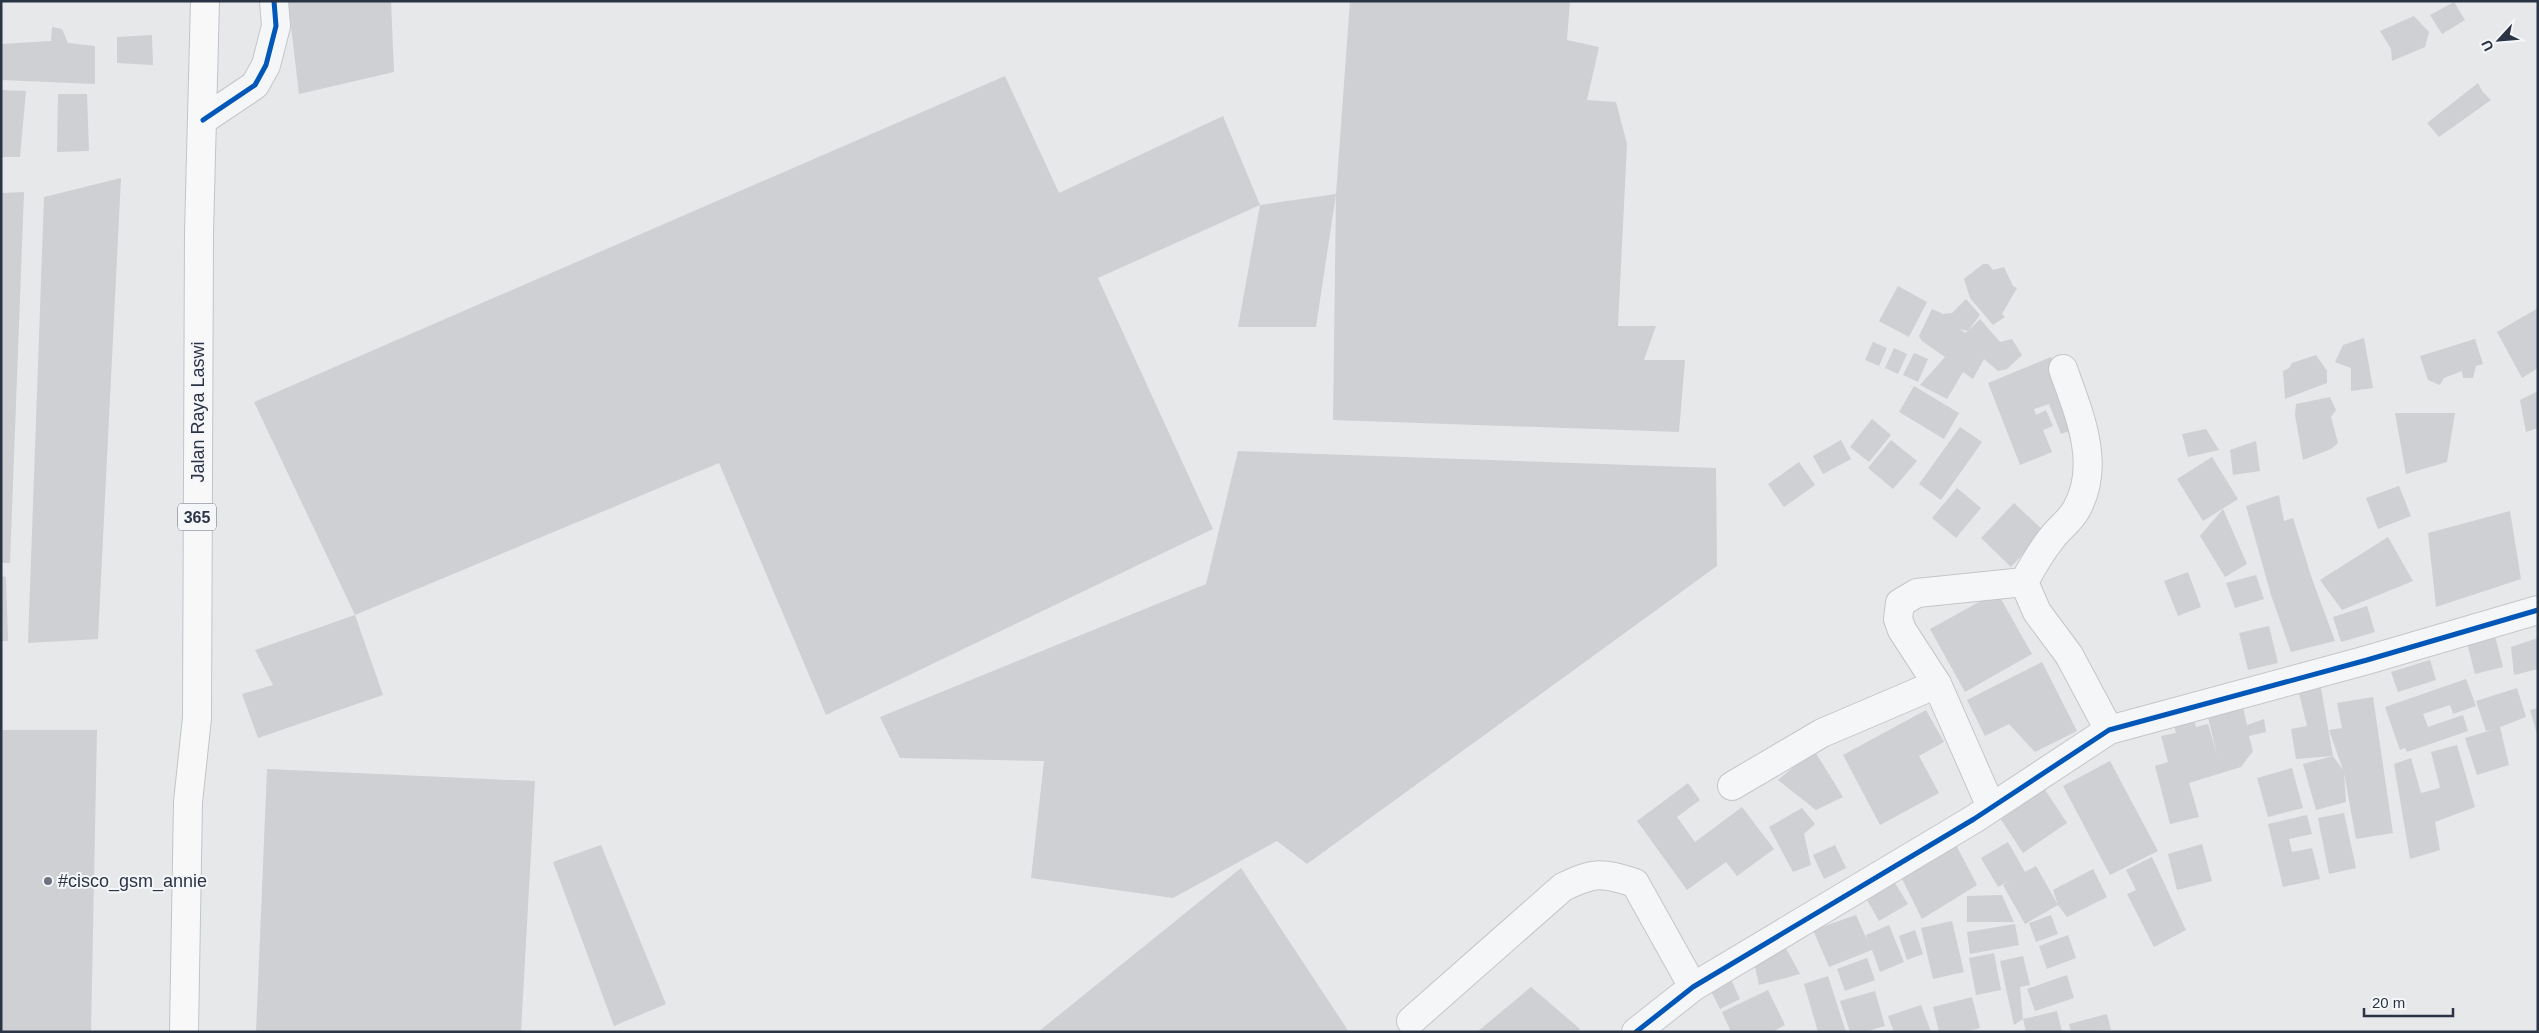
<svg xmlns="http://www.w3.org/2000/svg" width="2539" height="1033" font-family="Helvetica,sans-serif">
	<rect width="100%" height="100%" fill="#e6e8ea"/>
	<g fill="#ced0d3">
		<polygon points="288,1 391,1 394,72 299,94"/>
		<polygon points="1350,1 1570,1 1567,40 1599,47 1587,100 1616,102 1627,144 1618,326 1656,326 1644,360 1685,360 1679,432 1333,420 1336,194"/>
		<polygon points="2454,2 2465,20 2442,34 2430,15"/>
		<polygon points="2414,16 2429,32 2425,47 2392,61 2391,49 2380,31"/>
		<polygon points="52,27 62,29 68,43 95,46 95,84 1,80 1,44 51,41"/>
		<polygon points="152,35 153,65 117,63 117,37"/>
		<polygon points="1005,76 1059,193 1223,116 1260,205 1098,278 1213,529 826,715 719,463 355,615 383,695 258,738 242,694 273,685 255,650 355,615 254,402"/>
		<polygon points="2478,83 2482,91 2491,100 2439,137 2427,123"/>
		<polygon points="1,90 26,91 20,157 1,157"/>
		<polygon points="58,94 87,94 89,151 57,152"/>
		<polygon points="121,178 98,639 28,643 44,197"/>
		<polygon points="24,192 10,563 1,563 1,193"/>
		<polygon points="1336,194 1316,327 1238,327 1260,205"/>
		<polygon points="1983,264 1988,264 1993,270 2004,267 2013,286 2017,288 2002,314 2005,317 1993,325 1970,298 1964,279"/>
		<polygon points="1898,286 1927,302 1909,337 1879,321"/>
		<polygon points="1966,299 1980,315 1968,331 1960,329 1965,333 1968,331 1980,319 2000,342 2012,339 2022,355 2007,369 1998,371 1984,359 1973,379 1963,372 1947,399 1920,385 1945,357 1922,341 1919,336 1932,309 1943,314 1952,313"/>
		<polygon points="2538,308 2538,368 2522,378 2497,332"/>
		<polygon points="2364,338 2373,388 2351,391 2351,368 2335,362 2343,345"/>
		<polygon points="2475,339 2483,364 2476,366 2473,378 2463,378 2462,371 2444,378 2440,385 2428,380 2420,356"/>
		<polygon points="1873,342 1887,348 1879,366 1865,360"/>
		<polygon points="1894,348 1907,354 1898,374 1885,368"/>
		<polygon points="1914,353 1928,359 1918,382 1903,375"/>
		<polygon points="2316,355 2327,371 2327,383 2285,399 2283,371 2289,368 2292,363"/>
		<polygon points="2051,357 2067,396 2075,429 2061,434 2049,404 2034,409 2036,415 2046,410 2053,426 2043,430 2052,452 2020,465 1988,383"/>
		<polygon points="1914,386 1959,413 1944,439 1899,412"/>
		<polygon points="2538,391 2538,428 2526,432 2520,400"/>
		<polygon points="2330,397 2336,410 2331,417 2338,443 2331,449 2303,460 2295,415 2296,404"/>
		<polygon points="2395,413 2455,413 2447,462 2406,474"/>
		<polygon points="1872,419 1891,435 1869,462 1850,447"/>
		<polygon points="1960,427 1982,442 1941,500 1919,484"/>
		<polygon points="2206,429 2219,450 2188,457 2182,434"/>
		<polygon points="1841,440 1851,459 1823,474 1813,456"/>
		<polygon points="1891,440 1917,461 1893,489 1868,468"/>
		<polygon points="2256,441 2260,471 2233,475 2230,450"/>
		<polygon points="1238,451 1716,468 1717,566 1307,864 1277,841 1173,898 1031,878 1044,761 900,758 880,717 1206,584"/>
		<polygon points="2212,457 2238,499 2203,521 2177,479"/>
		<polygon points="1799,462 1815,485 1784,507 1768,484"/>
		<polygon points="2399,486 2411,516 2378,529 2366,498"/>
		<polygon points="1957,488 1981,508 1956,538 1932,518"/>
		<polygon points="2279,495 2284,521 2293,518 2312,579 2335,641 2291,652 2271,595 2246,506"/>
		<polygon points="2014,503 2044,531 2011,567 1981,538"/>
		<polygon points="2223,509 2247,564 2225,577 2200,536"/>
		<polygon points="2510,511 2521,579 2436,607 2428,533"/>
		<polygon points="2388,537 2413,581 2342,610 2320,580"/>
		<polygon points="2188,572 2201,607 2178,616 2164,581"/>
		<polygon points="2256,575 2264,599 2235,608 2226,583"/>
		<polygon points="1,576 6,577 8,641 1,641"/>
		<polygon points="1997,592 2032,654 1965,692 1930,629"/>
		<polygon points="2367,606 2375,632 2341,642 2333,617"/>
		<polygon points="2269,626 2278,663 2248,670 2239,633"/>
		<polygon points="2495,636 2503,667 2475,674 2467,643"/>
		<polygon points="2538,638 2538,669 2514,675 2511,647"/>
		<polygon points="2430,660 2436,680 2398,692 2391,672"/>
		<polygon points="2042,662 2077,731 2035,752 2009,724 1985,736 1967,700"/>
		<polygon points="2466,679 2476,706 2453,714 2450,705 2423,714 2428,727 2463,715 2468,731 2407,752 2405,748 2400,750 2385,707"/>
		<polygon points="2320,683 2333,756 2343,770 2329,730 2342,728 2337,703 2373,697 2393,833 2356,839 2344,773 2346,802 2316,810 2303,764 2333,756 2296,759 2291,729 2307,726 2298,689"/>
		<polygon points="2517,688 2526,717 2500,727 2509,765 2477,775 2465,738 2495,729 2486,731 2476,701"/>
		<polygon points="2242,702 2247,725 2264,719 2266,732 2249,736 2253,751 2241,767 2189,783 2199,817 2170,824 2155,766 2168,762 2161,736 2176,733 2173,722 2193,716 2196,727 2208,724 2217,755 2207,713"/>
		<polygon points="2538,708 2538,734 2537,734 2530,710"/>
		<polygon points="1926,710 1944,742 1919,756 1939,793 1880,825 1843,755"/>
		<polygon points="1,730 97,730 91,1032 1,1032"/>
		<polygon points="2457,745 2475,807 2435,822 2440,850 2410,859 2394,764 2411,758 2421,793 2440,788 2431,752"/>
		<polygon points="1814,750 1843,797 1816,810 1778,780"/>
		<polygon points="2110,761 2158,851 2110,875 2063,786"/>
		<polygon points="2292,768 2303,808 2268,817 2257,778"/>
		<polygon points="267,769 535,781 521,1032 256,1032"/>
		<polygon points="1688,783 1700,800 1677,817 1695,842 1742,807 1774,849 1737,876 1726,862 1687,890 1637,821"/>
		<polygon points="2042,785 2067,823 2023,853 1998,815"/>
		<polygon points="1802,808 1815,824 1804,834 1811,865 1793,872 1769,827"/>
		<polygon points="2344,813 2356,868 2329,874 2318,818"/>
		<polygon points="2307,815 2312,834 2289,839 2292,852 2312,848 2320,879 2283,887 2268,824"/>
		<polygon points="2008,842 2025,872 2036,866 2058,905 2053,890 2093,869 2107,897 2067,917 2058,905 2025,924 2003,885 2010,880 1998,887 1981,858"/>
		<polygon points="2202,844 2212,881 2177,890 2168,854"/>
		<polygon points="601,845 666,1004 614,1026 553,862"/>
		<polygon points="1835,845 1846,868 1824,879 1813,855"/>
		<polygon points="1956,845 1977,885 1922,919 1901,877"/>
		<polygon points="2152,857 2186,930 2154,947 2127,894 2136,890 2126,870"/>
		<polygon points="1241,868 1349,1032 1038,1032"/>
		<polygon points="1895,883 1908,904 1879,921 1867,900"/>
		<polygon points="2002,895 2014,922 1967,922 1967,896"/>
		<polygon points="1856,915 1868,942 1866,935 1889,925 1904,962 1880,972 1872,950 1829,967 1813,930"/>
		<polygon points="2051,915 2058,934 2036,942 2029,923"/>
		<polygon points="1952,921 1964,972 1933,979 1921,928"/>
		<polygon points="2015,924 2019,945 1970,954 1967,932"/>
		<polygon points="1915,930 1923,954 1907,960 1899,936"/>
		<polygon points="2068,935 2076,958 2047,969 2039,946"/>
		<polygon points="1782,941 1800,974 1759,985 1753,958"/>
		<polygon points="1994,953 2001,990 1976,995 1969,958"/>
		<polygon points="2023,956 2030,985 2020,987 2023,1019 2057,1011 2062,1032 2026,1032 2023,1019 2014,1025 2000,961"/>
		<polygon points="1867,958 1875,980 1845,991 1837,969"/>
		<polygon points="1729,975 1740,999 1720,1009 1708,985"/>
		<polygon points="2067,975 2074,998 2035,1011 2027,989"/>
		<polygon points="1828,976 1846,1032 1818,1032 1804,984"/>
		<polygon points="1531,987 1580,1029 1577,1032 1477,1032"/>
		<polygon points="1768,990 1785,1025 1772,1032 1731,1032 1722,1012"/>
		<polygon points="1875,991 1885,1026 1864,1032 1850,1032 1840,1001"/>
		<polygon points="1972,997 1980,1028 1965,1032 1939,1032 1933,1007"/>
		<polygon points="1921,1005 1931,1032 1894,1032 1888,1016"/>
		<polygon points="2107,1014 2111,1030 2071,1032 2069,1024"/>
	</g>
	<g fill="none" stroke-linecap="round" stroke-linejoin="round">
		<defs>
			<g id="minor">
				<polyline points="203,120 255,85 266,65 276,26 274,1"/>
				<path d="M2063 369C2079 414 2102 465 2076 510 2070 521 2058 529 2051 539 2040 553 2032 567 2024 582L2037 612 2069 655 2109 730"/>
				<polyline points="1732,786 1822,733 1937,684"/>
				<polyline points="1991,807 1937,684 1902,630 1898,619 1900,603 1917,593 2024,582"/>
				<path d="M1411 1021 1563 887C1595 872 1601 872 1635 883L1693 987"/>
				<polyline points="1636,1032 1693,987 1974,819 2109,730 2367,660 2538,610"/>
			</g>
			<polyline id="major" points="184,1032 188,802 197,718 199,233 205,1"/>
		</defs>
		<use href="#minor" stroke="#c4c6c8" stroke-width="30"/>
		<use href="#major" stroke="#c2c5c8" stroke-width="30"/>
		<use href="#minor" stroke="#f5f6f7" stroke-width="28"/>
		<use href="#major" stroke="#f8f8f8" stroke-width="28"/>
		<defs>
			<g id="cycleway">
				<polyline points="203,120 255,85 266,65 276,26 274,1"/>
				<polyline points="1636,1032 1693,987 1974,819 2109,730 2367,660 2538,610"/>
			</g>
		</defs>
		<use href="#cycleway" stroke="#f4f6f9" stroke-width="8"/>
		<use href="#cycleway" stroke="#0057b8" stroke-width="5"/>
	</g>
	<circle fill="#6c737f" stroke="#f4f6f9" stroke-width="2" cx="48" cy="881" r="5"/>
	<g text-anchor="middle" stroke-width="4" stroke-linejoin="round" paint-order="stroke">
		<rect fill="#f4f6f9" stroke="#676e7b" stroke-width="1" x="178" y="503.5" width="38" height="27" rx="4"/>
		<g font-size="16" font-weight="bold" fill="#2b3445">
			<text x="197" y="523">365</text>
		</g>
		<g font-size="18" fill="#2b3445" stroke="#f4f6f9">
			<text transform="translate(198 412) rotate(-90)" y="6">Jalan Raya Laswi</text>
		</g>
		<g font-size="18" fill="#2b3445" stroke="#f4f6f9" text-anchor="start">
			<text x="58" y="887">#cisco_gsm_annie</text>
		</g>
	</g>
	<rect width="2539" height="1033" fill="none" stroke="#2b3445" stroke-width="5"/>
	<g transform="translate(2499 40) rotate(244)" stroke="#f4f6f9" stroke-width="4" paint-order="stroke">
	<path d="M0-4L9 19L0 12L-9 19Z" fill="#2b3445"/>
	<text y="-8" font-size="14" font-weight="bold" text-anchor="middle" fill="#2b3445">U</text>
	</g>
	<path d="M2364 1008v8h89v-8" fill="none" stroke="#2b3445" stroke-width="2.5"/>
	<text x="2372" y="1008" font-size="15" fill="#2b3445" stroke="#f4f6f9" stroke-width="4" paint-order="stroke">20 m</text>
</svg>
